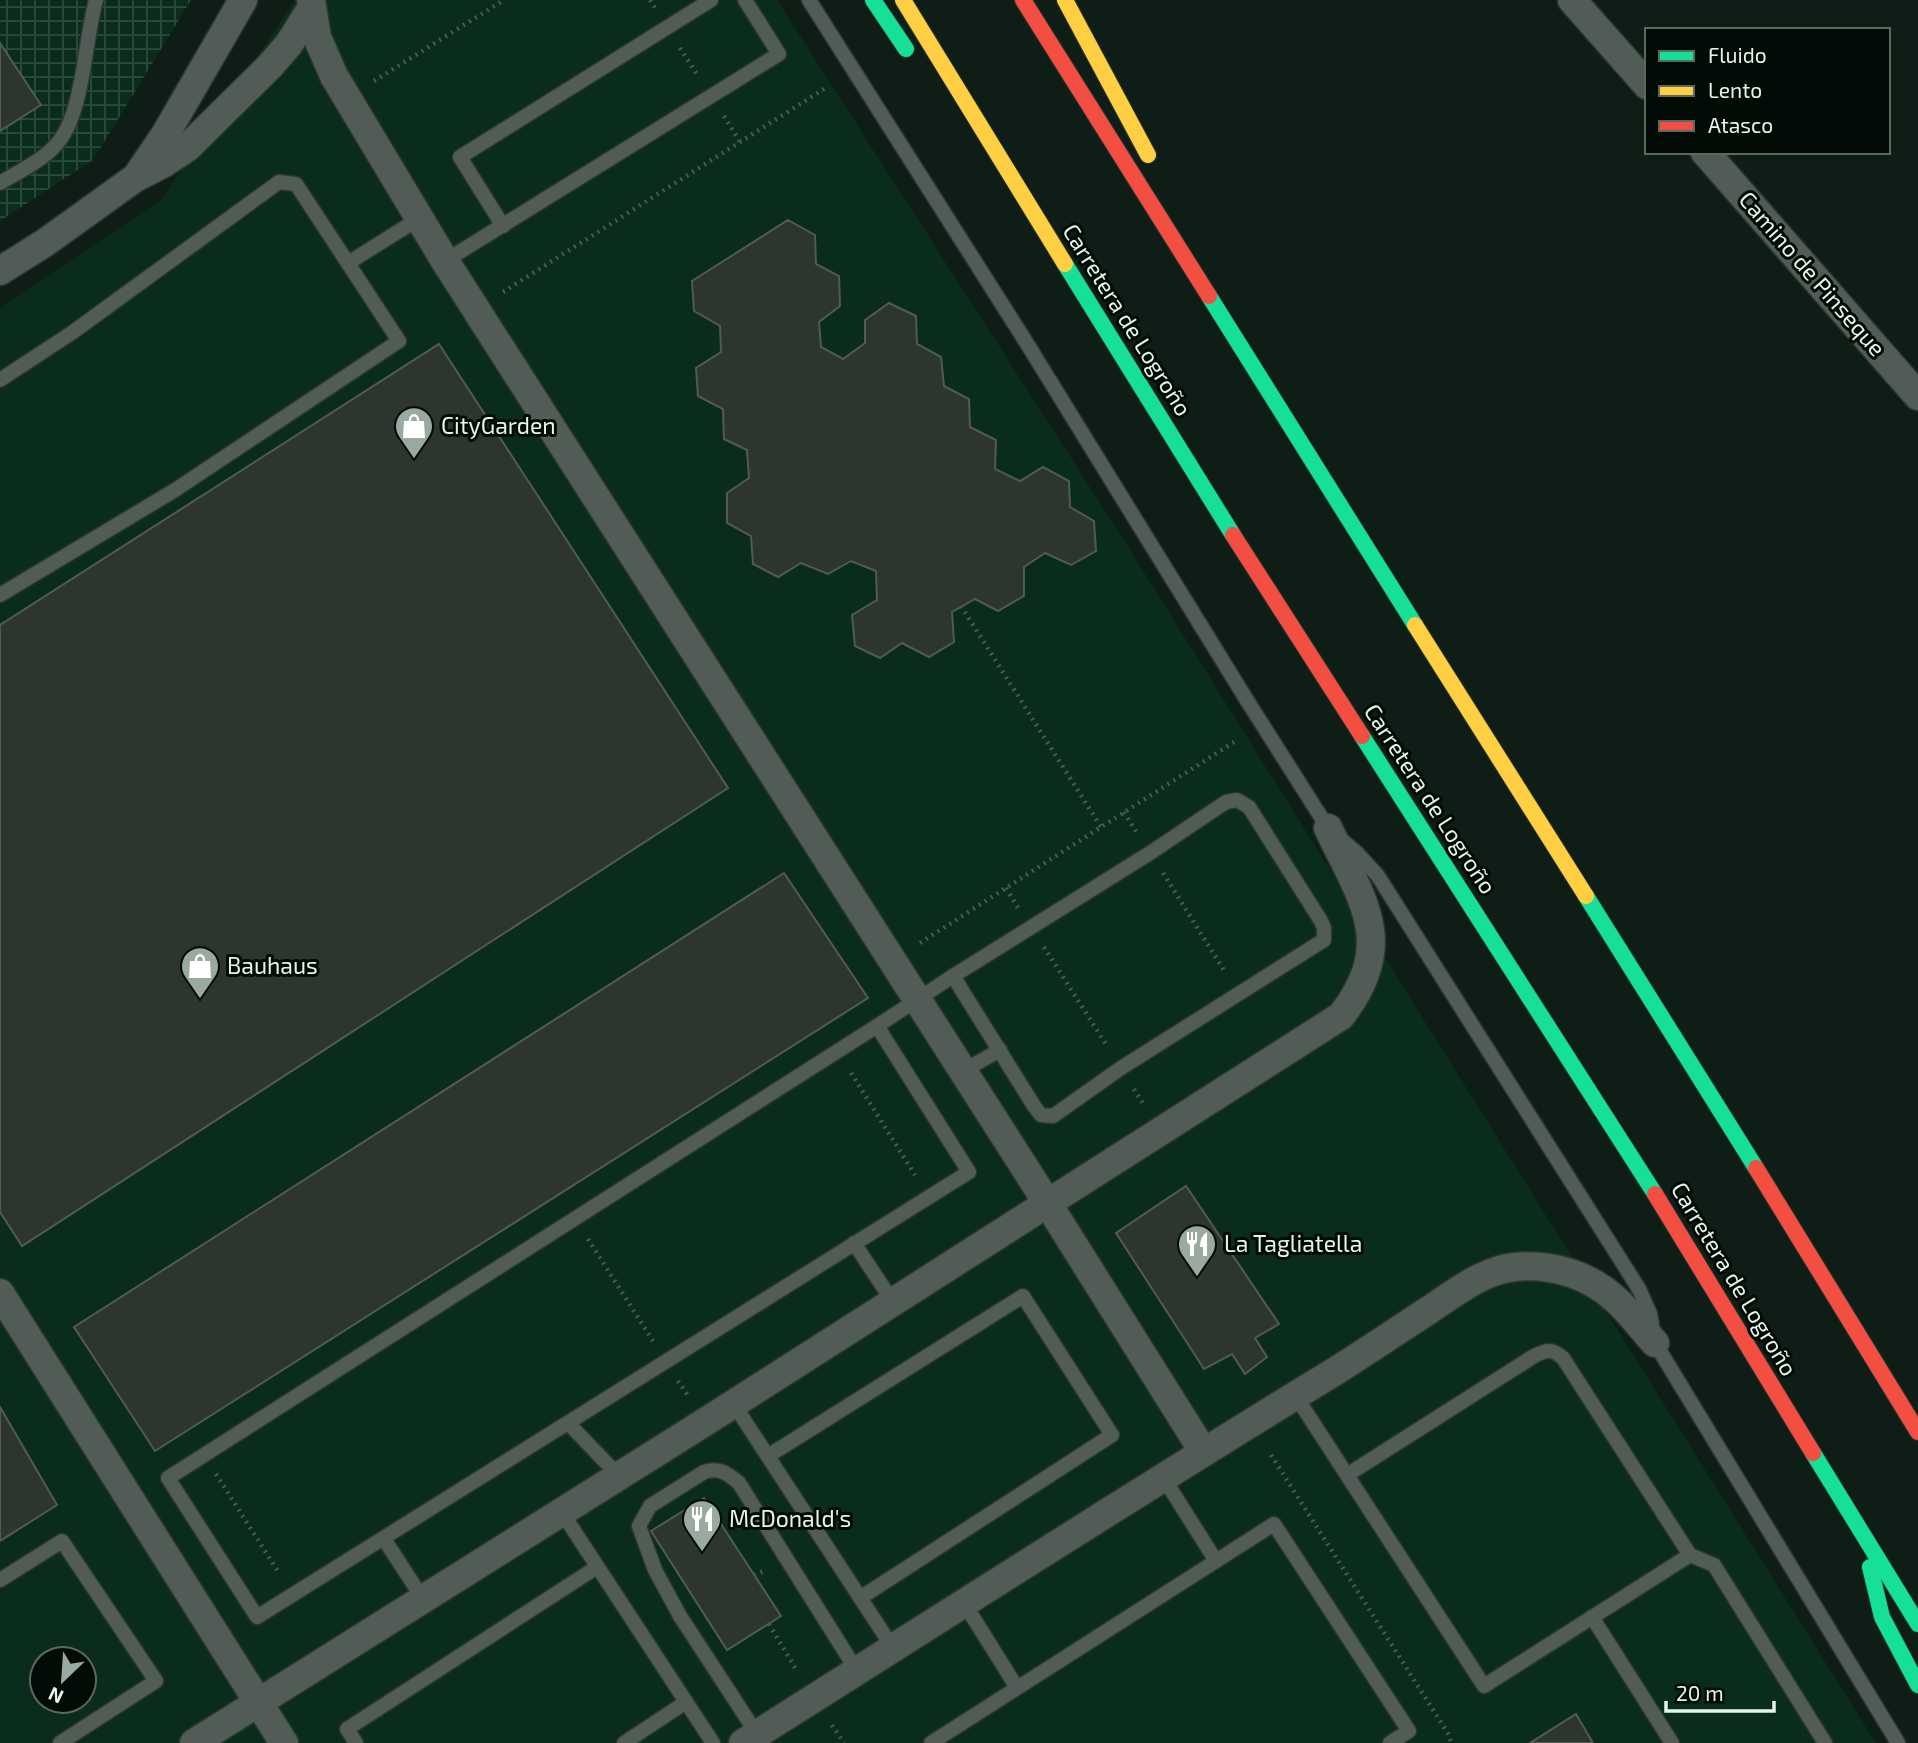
<svg xmlns="http://www.w3.org/2000/svg" width="1918" height="1743" font-family="'Exo 2',sans-serif">
	<defs>
		<pattern id="industrial-grid" width="8" height="8" patternUnits="userSpaceOnUse" patternTransform="scale(1.75)"><rect width="8" height="8" fill="#092d1a"/><path d="M0 4h8M4 0v8" fill="none" stroke="#2d4c3b"/></pattern>
	</defs>
	<rect width="100%" height="100%" fill="#0e1e16"/>
	<path fill="#092d1a" fill-rule="evenodd" d="M295 0H777L1129 548 1876 1743H0V308L161 201ZM42 1659H84V1701H42Z"/>
	<polygon fill="url(#industrial-grid)" points="0,0 191,0 93,160 0,221"/>
	<g fill="#2c362d" stroke="#515b52" stroke-width="2">
		<polygon points="0,43 41,105 0,131"/>
		<polygon points="788,220 815,235 816,264 839,276 840,306 819,322 821,347 843,359 865,343 865,320 889,303 916,316 917,344 941,357 944,386 969,399 970,427 996,440 995,469 1020,481 1043,467 1069,481 1070,507 1094,521 1096,551 1071,565 1045,553 1024,567 1024,596 998,611 975,599 952,612 954,642 929,657 902,643 880,658 855,646 852,615 877,600 876,571 851,561 828,574 801,563 778,577 753,564 751,536 727,523 727,493 749,478 747,450 724,439 723,409 698,396 696,368 721,352 720,326 694,311 692,281"/>
		<polygon points="439,344 728,788 22,1246 0,1212 0,625"/>
		<polygon points="784,873 868,998 155,1451 74,1327"/>
		<polygon points="1186,1186 1279,1324 1255,1338 1267,1357 1245,1374 1232,1354 1204,1369 1116,1233"/>
		<polygon points="0,1407 57,1505 0,1541"/>
		<polygon points="704,1498 781,1616 727,1650 651,1531"/>
		<polygon points="1576,1714 1593,1743 1530,1743"/>
	</g>
	<g fill="none" stroke-linecap="round" stroke-linejoin="round">
		<defs>
			<g id="lane">
				<polyline points="809,0 1026,342 1248,702 1328,828 1357,853 1378,876 1639,1289 1650,1314 1655,1343 1898,1743"/>
				<path d="M0 183C18 172 40 162 55 146 84 116 84 42 96 0"/>
				<polyline points="503,226 460,157 711,0"/>
				<polyline points="445,261 779,54 745,0"/>
				<polyline points="348,263 420,218"/>
				<polyline points="0,380 73,332 279,182 296,184 399,341 175,490 0,595"/>
				<polygon points="1237,800 1249,807 1321,921 1324,928 1324,940 1121,1068 1053,1116 1041,1115 1034,1106 953,976 1150,853 1226,802"/>
				<path d="M877 1026 969 1172C731 1319 495 1470 257 1617L168 1478Z"/>
				<polyline points="877,1026 953,976"/>
				<polyline points="963,1071 1000,1050"/>
				<polyline points="854,1243 893,1302"/>
				<path d="M1295 1395 1484 1686 1690 1555 1563 1358C1552 1348 1546 1350 1534 1356L1347 1475"/>
				<polyline points="733,1403 893,1648"/>
				<polyline points="569,1424 618,1475"/>
				<polyline points="768,1456 1023,1296 1112,1435 860,1598"/>
				<polyline points="1163,1477 1216,1561"/>
				<polyline points="561,1511 713,1743"/>
				<polyline points="384,1539 423,1599"/>
				<polyline points="1690,1555 1714,1565 1825,1743"/>
				<polyline points="0,1580 62,1541 156,1681 60,1743"/>
				<polyline points="964,1603 1016,1686"/>
				<polyline points="1592,1617 1672,1743"/>
				<path d="M757 1734 680 1616 655 1570 639 1526 650 1506 704 1472C719 1467 727 1473 739 1483L857 1671"/>
				<polyline points="356,1743 347,1729 597,1567"/>
				<polyline points="624,1743 686,1702"/>
				<polyline points="931,1743 1274,1524 1409,1731 1390,1743"/>
			</g>
			<g id="street">
				<polyline points="311,0 317,37 334,76 445,261 1048,1204 1203,1451"/>
				<polyline points="1572,0 1647,85"/>
				<polyline points="1705,152 1918,396"/>
				<polyline points="139,173 165,135 243,0"/>
				<polyline points="0,271 46,242 135,178 164,163 188,147 270,66 289,44 312,7"/>
				<polyline points="0,1293 284,1743"/>
				<path d="M194 1743 705 1422 1341 1016C1398 943 1362 900 1328 828"/>
				<path d="M743 1743C940 1619 1135 1493 1334 1372 1366 1352 1397 1331 1429 1310 1455 1293 1483 1270 1515 1267 1551 1263 1589 1275 1615 1299 1630 1312 1642 1329 1655 1343"/>
			</g>
			<g id="fast">
				<polyline points="873,0 906,49"/>
				<polyline points="1065,264 1233,535"/>
				<polyline points="1209,296 1415,625"/>
				<polyline points="1362,736 1655,1194"/>
				<polyline points="1586,896 1756,1168"/>
				<polyline points="1813,1453 1918,1624"/>
				<polyline points="1870,1567 1882,1617 1918,1685"/>
			</g>
			<g id="slow">
				<polyline points="903,0 1065,264"/>
				<polyline points="1065,0 1148,155"/>
				<polyline points="1415,625 1586,896"/>
			</g>
			<g id="jam">
				<polyline points="1023,0 1209,296"/>
				<polyline points="1233,535 1362,736"/>
				<polyline points="1756,1168 1918,1432"/>
				<polyline points="1655,1194 1813,1453"/>
			</g>
		</defs>
		<use href="#lane" stroke="#2c3630" stroke-width="17"/>
		<use href="#street" stroke="#2c3630" stroke-width="31"/>
		<use href="#fast" stroke="#2c3630" stroke-width="18"/>
		<use href="#slow" stroke="#2c3630" stroke-width="18"/>
		<use href="#jam" stroke="#2c3630" stroke-width="18"/>
		<g stroke="#4c5852" stroke-width="4.5" stroke-dasharray="2 5" stroke-linecap="butt">
			<polyline points="650,0 655,8"/>
			<polyline points="680,48 698,76"/>
			<polyline points="374,81 504,0"/>
			<polyline points="724,116 740,142"/>
			<polyline points="503,292 827,87"/>
			<polyline points="961,606 1101,827"/>
			<polyline points="1124,812 1137,833"/>
			<polyline points="1163,873 1225,972"/>
			<polyline points="1006,888 1018,908"/>
			<polyline points="920,943 1234,742"/>
			<polyline points="1044,947 1107,1046"/>
			<polyline points="851,1073 915,1175"/>
			<polyline points="1134,1089 1144,1105"/>
			<polyline points="588,1239 653,1341"/>
			<polyline points="678,1381 689,1397"/>
			<polyline points="1271,1455 1449,1735 1451,1743"/>
			<polyline points="216,1474 279,1573"/>
			<polyline points="754,1575 766,1570"/>
			<polyline points="769,1624 797,1671"/>
			<polyline points="832,1725 844,1743"/>
		</g>
		<use href="#lane" stroke="#515c56" stroke-width="14"/>
		<use href="#street" stroke="#515c56" stroke-width="28"/>
		<use href="#fast" stroke="#16e098" stroke-width="16"/>
		<use href="#slow" stroke="#ffcf43" stroke-width="16"/>
		<use href="#jam" stroke="#f24e42" stroke-width="16"/>
	</g>
	<defs>
		<symbol id="shop-pin" viewBox="-11 -11 22 30"><path d="M0 17L-7.5 6A9.5 9.5 0 1 1 7.5 6Z" fill="#99aaa0" stroke="#020b05"/><path d="M-5-2.5h2.3a2.7 3.5 0 0 1 5.4 0H5L5.5 6h-11ZM-1.5-2.5h3a1.5 2.3 0 0 0-3 0Z" fill="#fff"/></symbol>
		<symbol id="restaurant-pin" viewBox="-11 -11 22 30"><path d="M0 17L-7.5 6A9.5 9.5 0 1 1 7.5 6Z" fill="#99aaa0" stroke="#020b05"/><path d="M-5-6h1v4h1v-4h1v4h1v-4h1v5L-1.5 .5V6h-2V.5L-5-1ZM5-6V6H3V1.5H1.5Q1.5-4 5-6Z" fill="#fff"/></symbol>
	</defs>
	<g fill-rule="evenodd">
		<use href="#shop-pin" x="392" y="404" width="44" height="60"/>
		<use href="#shop-pin" x="178" y="944" width="44" height="60"/>
		<use href="#restaurant-pin" x="1175" y="1222" width="44" height="60"/>
		<use href="#restaurant-pin" x="680" y="1497" width="44" height="60"/>
	</g>
	<g text-anchor="middle" stroke-width="6" stroke-linejoin="round" paint-order="stroke">
		<g font-size="23" fill="#e4f5ea" stroke="#020b05">
			<text transform="translate(1812 274) rotate(49)" y="8">Camino de Pinseque</text>
			<text transform="translate(1127 320) rotate(58)" y="8">Carretera de Logroño</text>
			<text transform="translate(1430 799) rotate(57)" y="8">Carretera de Logroño</text>
			<text transform="translate(1734 1279) rotate(59)" y="8">Carretera de Logroño</text>
		</g>
		<g font-size="23" fill="#e4f5ea" stroke="#020b05" text-anchor="start">
			<text x="441" y="434">CityGarden</text>
			<text x="227" y="974">Bauhaus</text>
			<text x="1224" y="1252">La Tagliatella</text>
			<text x="729" y="1527">McDonald's</text>
		</g>
	</g>
	<rect x="1645" y="28" width="245" height="126" fill="#020b05" stroke="#5c6961" stroke-width="2"/>
	<rect x="1659" y="51" width="35" height="10" fill="#16e098" stroke="#5c6961" stroke-width="2"/>
	<text x="1708" y="63" font-size="21" fill="#e4f5ea">Fluido</text>
	<rect x="1659" y="86" width="35" height="10" fill="#ffcf43" stroke="#5c6961" stroke-width="2"/>
	<text x="1708" y="98" font-size="21" fill="#e4f5ea">Lento</text>
	<rect x="1659" y="121" width="35" height="10" fill="#f24e42" stroke="#5c6961" stroke-width="2"/>
	<text x="1708" y="133" font-size="21" fill="#e4f5ea">Atasco</text>
	<g transform="translate(63 1680) rotate(205)"><circle r="33" fill="#020b05" stroke="#5c6961" stroke-width="2"/>
	<path d="M0-5L12 26L0 18L-12 26Z" fill="#99aaa0"/>
	<text y="-10" font-size="19" font-weight="bold" text-anchor="middle" fill="#e4f5ea">N</text>
	</g>
	<path d="M1666 1701v10h108v-10" fill="none" stroke="#e4f5ea" stroke-width="3.5"/>
	<text x="1676" y="1701" font-size="21" fill="#e4f5ea" stroke="#020b05" stroke-width="5" paint-order="stroke">20 m</text>
</svg>
